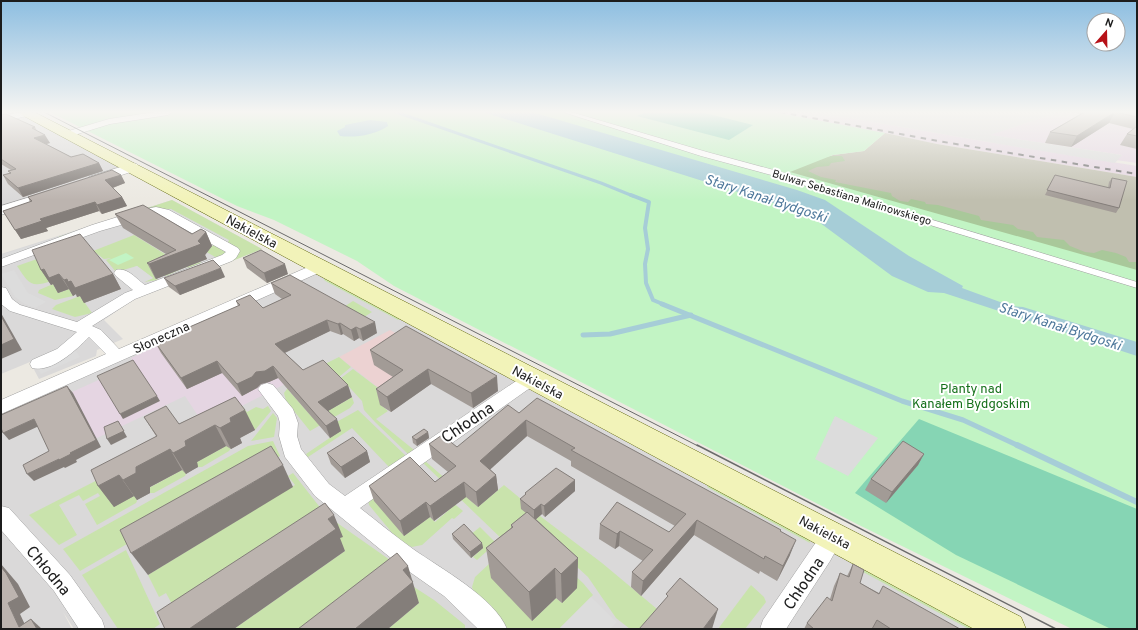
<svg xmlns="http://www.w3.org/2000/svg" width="1138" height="630" font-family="Overpass,sans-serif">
	<rect width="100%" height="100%" fill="#ece9e2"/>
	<g fill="#dad9d9">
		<polygon points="1,112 26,112 133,167 1,211"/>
		<polygon points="172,200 262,249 134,299 104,320 123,339 97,350 96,356 39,379 30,362 1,374 1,254"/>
		<polygon points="320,267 994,629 74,629 63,612 72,629 1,629 1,412"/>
	</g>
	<polygon fill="#ecd2d2" points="390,330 445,361 390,397 339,357"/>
	<g fill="#e5d5e2">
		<polygon points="774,112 816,112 988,142 1137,166 1137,177 937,144"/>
		<polygon points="1059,112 1070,112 1104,121 1137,112 1137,163 1116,160 1122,155 989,135"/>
		<polygon points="218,318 301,376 204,425 185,396 97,438 52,401 134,364 131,358"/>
	</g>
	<polygon fill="#c0bfaf" points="885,133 937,144 1137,177 1137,270 789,172 833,155 864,151"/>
	<g fill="#c9e3ac">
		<polygon points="172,200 262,249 212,269 233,257 171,209 156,209 60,240 58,237"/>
		<path d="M134 235 186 267 200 262 203 264 217 258 203 250 214 245 227 253C222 261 194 271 186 267L166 276 163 274 155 278 158 280 144 282 153 278 137 266 116 272 106 260 111 258 104 259 93 251Z"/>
		<path d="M57 252 51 281C30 289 28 282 17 266Z"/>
		<polygon points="325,276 400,319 398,320 327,282 324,280"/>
		<polygon points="53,284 58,293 69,289 73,296 55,300 38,293 39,290"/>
		<polygon points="80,296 92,313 75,317 52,309 56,305"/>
		<polygon points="353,301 372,312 358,321 339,310"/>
		<polygon points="339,357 351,367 339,377 325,364"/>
		<polygon points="353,369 390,397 381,405 388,411 376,419 414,450 408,454 375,422 364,410 362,401 341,378"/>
		<polygon points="290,385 290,392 311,416 337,406 352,397 354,403 350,408 310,431 286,401 284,393"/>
		<polygon points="242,406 247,412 256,407 263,409 268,406 271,411 255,430 245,417 135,495 137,501 136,503 97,525 85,504 100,496 98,493 83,501 79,495 59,505 77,535 59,545 29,515"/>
		<polygon points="358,410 406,456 389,467 352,428 308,457 306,454 340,431 333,424"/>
		<polygon points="273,413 277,418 274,437 251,441"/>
		<polygon points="273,441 280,456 80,571 63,549 248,446"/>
		<polygon points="228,445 231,448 229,451 202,467 197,467 195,463"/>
		<polygon points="424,460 478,507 504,485 527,504 534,520 540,516 602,563 663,614 644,629 630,629 616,618 588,577 543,536 507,544 421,461"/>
		<polygon points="414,467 404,536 430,517 435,522 450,509 440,492 463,511 454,519 452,518 422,545 412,547 398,540 369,505 368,498"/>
		<polygon points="184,469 186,474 185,476 154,493 150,493 147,489"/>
		<polygon points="293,473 326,515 172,604 166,593 159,597 148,575 295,485 288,476"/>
		<polygon points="712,482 809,538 810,543 707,487"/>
		<polygon points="333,520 390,560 308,629 234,629 345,551 337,540 342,536"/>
		<polygon points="480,527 496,543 477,560 473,557 483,548 470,535"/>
		<polygon points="126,550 160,624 153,629 118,629 82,575"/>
		<polygon points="504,550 532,621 556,598 562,603 561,563 583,583 593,595 559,629 505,629 474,593 472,587 475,577"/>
		<polygon points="865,565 986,629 969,629 863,572"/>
		<polygon points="751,585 764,597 766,602 745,629 718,629"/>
		<polygon points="414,587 434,600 465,625 465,629 388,629 419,603 409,591"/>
	</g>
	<polygon fill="#a9c89a" points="830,156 842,156 845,161 831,163 829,166 817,167 808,171 821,177 836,180 835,182 891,193 892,196 900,201 908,202 911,199 925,202 926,204 938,205 979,216 981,220 1013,225 1018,229 1033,232 1037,237 1064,240 1070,246 1085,252 1094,253 1102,250 1116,253 1126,257 1129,262 1137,262 1137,283 786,176 784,168"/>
	<g fill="#c2f4c4">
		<polygon points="50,112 774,112 885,133 864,151 833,155 790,172 1137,270 1137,629 1072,629 857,524 394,286 357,261 274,220 237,206"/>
		<polygon points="126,253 134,258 118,265 109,260"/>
	</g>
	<g fill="#86d5b4">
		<polygon points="645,112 701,112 753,125 729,140 637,116"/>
		<polygon points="919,419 1137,509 1137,629 1111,629 956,555 855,493"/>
	</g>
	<g fill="#dcdcdc">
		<polygon points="816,112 1059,112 990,135 1122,155 1115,163 988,142"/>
		<polygon points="160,209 171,209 229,240 227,244"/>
		<polygon points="58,237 60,240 1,259 1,255"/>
		<polygon points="137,266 153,278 142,283 126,270"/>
		<polygon points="14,270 28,293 46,302 35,308 23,303 15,297 1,274"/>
		<polygon points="76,351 80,357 41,374 37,368"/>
		<polygon points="835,416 878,438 848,476 815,459"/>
		<polygon points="591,597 617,622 610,629 559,629"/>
	</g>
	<g fill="#a6cdd7">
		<polygon points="483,112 532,112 797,190 825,200 909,256 963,286 962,288 1011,306 1023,307 1137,342 1137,356 944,293 928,292 892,276 808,214"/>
		<path d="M370 120 387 122 388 126C375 135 355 138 340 136L337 131 345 127V125Z"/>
	</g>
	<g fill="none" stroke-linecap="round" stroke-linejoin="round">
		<polyline stroke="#a6cdd7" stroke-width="3" points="396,112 601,183 633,196"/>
		<polyline stroke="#a6cdd7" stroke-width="4" points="631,195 649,202 645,228 648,249 645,264 646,283 653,300 665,305"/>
		<g stroke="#a6cdd7" stroke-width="5">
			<polyline points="662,304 902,401 963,420 1019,446"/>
			<polyline points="583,335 610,334 691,315"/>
		</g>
		<polyline stroke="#a6cdd7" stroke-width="6" points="1017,445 1137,502"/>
		<defs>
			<polygon id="pedestrian" points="563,112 571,112 707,152 781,172 880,204 1137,282 1137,288 874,208 775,176 701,156"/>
			<g id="minor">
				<polygon points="23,112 31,112 32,113 31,115 1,122 1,116"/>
				<polygon points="155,112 172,112 168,115 110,124 68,137 63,134 65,132 109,119"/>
				<path d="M156 207 169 210 238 248 240 251 236 258 232 261 135 299 92 326 101 330 119 349 315 264H325L327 267 325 270 1 414V400L106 354 89 337C76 350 52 373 32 368L30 364 32 360 57 349 77 332 10 311 1 304V287L6 288 12 299 20 305 77 322 125 293 133 290 116 276 114 273 116 270C128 267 136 279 145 285L222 255 226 252 161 216 156 215 100 231 1 267V259L92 225 140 210Z"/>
				<path d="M531 373 537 375 539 379 537 383 360 508C378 522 395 536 413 549 440 568 495 598 507 629H478L444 596 397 563 315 496 285 457 279 436 280 423 278 416 258 389 261 385 267 383 273 385 293 409 298 423 297 436 301 449 329 484 345 496 525 375Z"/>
				<polygon points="1,506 9,508 70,575 102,620 105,629 79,629 54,591 1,530"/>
				<polygon points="833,526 841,529 844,536 830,561 786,629 760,629 763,620 825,529"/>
			</g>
			<g id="tertiary">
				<polygon points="133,163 137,164 139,167 137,170 94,184 89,183 88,180 89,177"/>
				<polygon points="53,190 58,191 60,194 58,197 1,215 1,206"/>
			</g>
			<polygon id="secondary" points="20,112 34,112 1021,617 1026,629 974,629 22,115"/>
		</defs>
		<use href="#pedestrian" stroke="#a0a0a0" stroke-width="1"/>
		<use href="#minor" stroke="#a0a0a0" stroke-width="1"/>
		<use href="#tertiary" stroke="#a0a0a0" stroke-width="1"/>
		<use href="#secondary" stroke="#61680e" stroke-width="1"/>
		<use href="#pedestrian" fill="#fff" fill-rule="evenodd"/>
		<use href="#minor" fill="#fff" fill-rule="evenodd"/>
		<use href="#tertiary" fill="#fff" fill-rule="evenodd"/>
		<use href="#secondary" fill="#f2f3b9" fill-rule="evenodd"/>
		<polyline stroke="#6a6a6a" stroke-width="1" points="44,112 698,446"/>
		<polyline stroke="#6a6a6a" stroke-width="1.5" points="697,445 1056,629"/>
		<polyline stroke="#6a6a6a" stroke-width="2" stroke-dasharray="5.5 5.5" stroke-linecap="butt" points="780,112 944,142 1137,174"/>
	</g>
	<g fill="#a29b96">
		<polygon points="1072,112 1137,112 1137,149 1120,145 1127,134 1133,129 1109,123 1071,147 1045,143 1050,132 1080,114"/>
		<polygon points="1,115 35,127 37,131 50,143 46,144 71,157 99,163 103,171 23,197 8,184 3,175 10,173 8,171 11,170 1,164"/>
		<polygon points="121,175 125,183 113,188 122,197 127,206 102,214 99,211 46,228 48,231 21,239 3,211 30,202 28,197"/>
		<polygon points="1055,175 1108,188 1109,182 1112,178 1119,208 1116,213 1045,195"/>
		<polygon points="115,214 192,234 206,232 212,246 205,255 207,259 156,279 155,278 147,263 166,254 123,228"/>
		<polygon points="243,258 288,274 267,283 247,268"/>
		<polygon points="41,270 113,274 121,289 84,303 80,296 77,297 76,294 73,296 69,289 58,293 53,284 51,285"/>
		<polygon points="225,277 180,295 169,287 164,278"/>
		<polygon points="271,283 377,333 363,341 359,338 354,341 343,334 341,335 330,331 285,353 303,370 352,397 328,411 341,431 330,438 278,378 269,382 261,384 257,388 242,396 222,373 187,389 161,353 155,342 238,306 236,301 263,308 282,299 275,294"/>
		<polygon points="370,350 498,391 473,408 431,384 391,412 380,405 376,389 393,377 374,365"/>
		<polygon points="235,397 255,430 240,438 242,443 231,449 226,446 197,462 198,467 192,470 186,474 182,470 150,487 150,493 137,500 134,496 114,507 98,486 156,436 144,417 179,424"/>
		<polygon points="519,413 780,531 790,555 777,581 760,571 759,574 694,535 641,596 631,587 632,572 643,561 619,546 615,549 599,539 600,524 669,532 675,526 571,466 571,461 527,436 490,469 496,475 498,490 478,507 466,497 434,521 430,517 404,536 374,501 369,486 435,482 448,472 432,459 429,444 457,447"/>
		<polygon points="428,432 429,438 417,446 413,443 412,437"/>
		<polygon points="367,451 370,462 345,478 331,464 327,453"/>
		<polygon points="924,454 918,465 886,503 865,490 871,479"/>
		<polygon points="575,480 575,491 545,517 542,514 536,519 578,558 577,588 562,603 556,598 532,621 491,578 486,548 511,528 511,525 526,513 521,509 520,499 525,495 525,493"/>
		<polygon points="452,534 482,543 483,548 471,558 453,539"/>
		<polygon points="853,564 860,583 879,593 960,629 804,629 807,623 830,599 834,586 840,573 847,576"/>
	</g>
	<g fill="#847e7a">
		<polygon points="1115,112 1109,123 1071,147 1077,136"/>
		<polygon points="45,135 50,143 38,146 34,138"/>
		<polygon points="99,163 103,171 23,197 18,188"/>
		<polygon points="121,175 125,183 109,189 105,180"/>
		<polygon points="122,197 127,206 102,214 97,205"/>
		<polygon points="95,202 99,211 46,228 48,231 21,239 15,230 40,219"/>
		<polygon points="206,232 212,246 205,255 207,259 156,279 149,264 198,241"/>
		<polygon points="285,264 288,274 267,283 264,273"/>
		<polygon points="221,268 225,277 180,295 175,286"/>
		<polygon points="44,269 59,274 69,289 58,293 53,284 51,285 41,270"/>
		<polygon points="113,274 121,289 84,303 80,296 77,297 76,294 73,296 64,280 67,279"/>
		<polygon points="1,313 22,350 1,359"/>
		<polygon points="327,320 330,331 280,355 275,344"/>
		<polygon points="375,322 377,333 363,341 360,329"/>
		<polygon points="340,323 343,334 341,335 338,324"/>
		<polygon points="356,327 359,338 354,341 351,330"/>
		<polygon points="217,361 222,373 187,389 181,378"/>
		<polygon points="273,366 278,378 269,382 261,384 257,388 242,396 237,384 256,372"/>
		<polygon points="428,369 431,384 391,412 387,397"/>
		<polygon points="497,376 498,391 473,408 471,393"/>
		<polygon points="348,385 352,397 323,414 318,402"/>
		<polygon points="67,386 73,393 101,447 76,460 77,462 65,468 64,467 34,481 27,474 59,459 70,453"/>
		<polygon points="157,396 160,401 123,419 120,414"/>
		<polygon points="245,410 255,430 240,438 242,443 231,449 220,428 230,418"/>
		<polygon points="34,419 39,426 9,440 3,433"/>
		<polygon points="337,419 341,431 330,438 326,426"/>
		<polygon points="526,420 527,436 482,477 480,461"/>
		<polygon points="118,421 127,437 111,445 107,439"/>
		<polygon points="215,425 226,446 197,462 198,467 186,474 173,453 185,441"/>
		<polygon points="428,432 429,438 417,446 416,440"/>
		<polygon points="170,449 182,470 150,487 150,493 137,500 123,480 136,467"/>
		<polygon points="367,451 370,462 345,478 341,467"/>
		<polygon points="924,454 918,465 886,503 892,492"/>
		<polygon points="283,465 293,487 148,575 131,553"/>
		<polygon points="119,475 134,496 114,507 98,486"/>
		<polygon points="496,475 498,490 478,507 476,492"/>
		<polygon points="575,480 575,491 545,517 544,506"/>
		<polygon points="464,482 466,497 434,521 430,506"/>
		<polygon points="426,502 430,517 404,536 400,521"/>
		<polygon points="541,504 542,514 534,521 534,510"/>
		<polygon points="334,515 343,537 340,538 345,551 234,629 189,629 328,519"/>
		<polygon points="697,520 694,535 641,596 643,581"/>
		<polygon points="620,531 619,546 615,549 617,534"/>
		<polygon points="796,540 790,555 777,581 783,566"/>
		<polygon points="482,543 483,548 471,558 470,552"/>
		<polygon points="578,558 577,588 562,603 561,574"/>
		<polygon points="1,564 18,584 30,607 20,614 27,629 19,627 8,603"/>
		<polygon points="408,566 419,603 388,629 355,629 403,570"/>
		<polygon points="555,568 556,598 532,621 529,592"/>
		<polygon points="718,609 712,629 703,629"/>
		<polygon points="31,619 42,629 37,629"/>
	</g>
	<g fill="#bcb4af" stroke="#847e7a">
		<polygon points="1085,112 1137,112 1137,117 1115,112 1077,136 1050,132"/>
		<polygon points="6,114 35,127 32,128 45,135 34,138 71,157 83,154 99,163 18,188 3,175 11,173 8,171 16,169 1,159 1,115"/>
		<polygon points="1137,126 1137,136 1127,134"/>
		<polygon points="112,170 121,175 105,180 122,197 97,205 95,202 40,219 42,221 15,230 3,211 32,201 28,197"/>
		<polygon points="1055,175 1110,188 1112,178 1127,181 1119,208 1047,190"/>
		<polygon points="143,205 192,234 201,229 206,232 198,241 201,244 149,264 147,263 176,250 115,214"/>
		<polygon points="80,234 113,274 75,288 71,281 68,282 67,279 64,280 59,274 49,278 44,269 41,270 32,250"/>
		<polygon points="261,250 285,264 264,273 243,258"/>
		<polygon points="213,260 221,268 175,286 164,278"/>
		<polygon points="290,275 375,322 360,329 356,327 351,330 340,323 338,324 327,320 275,344 303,370 323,360 348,385 318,402 337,419 326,426 273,366 265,371 256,372 252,377 237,384 217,361 181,378 155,342 240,305 236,301 250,295 263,308 291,295 271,283"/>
		<polygon points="1,316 14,339 1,345"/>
		<polygon points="406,326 497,376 471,393 428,369 387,397 376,389 403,370 370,350"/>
		<polygon points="133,360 157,396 120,414 97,376"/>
		<polygon points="67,386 96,440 70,453 71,454 59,460 59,459 27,474 23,465 49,451 34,419 3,433 1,428 1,415"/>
		<polygon points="235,397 245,410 230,418 231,422 220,428 215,425 185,441 186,446 179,450 173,453 170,449 136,467 136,473 123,480 119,475 98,486 91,470 157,436 144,417 166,406 179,424"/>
		<polygon points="537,398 781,530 780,531 796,540 783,566 765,556 764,559 697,520 643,581 632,572 653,550 620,531 617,534 600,524 617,502 669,532 686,514 571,450 575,448 526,420 480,461 496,475 476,492 464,482 430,506 426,502 400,521 369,486 410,457 435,482 456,466 429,444 442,435 457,447 508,405 519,413"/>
		<polygon points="118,421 124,431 107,439 104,427"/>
		<polygon points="424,429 428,432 416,440 412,437"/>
		<polygon points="353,437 367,451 341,467 327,453"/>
		<polygon points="903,441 924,454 892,492 871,479"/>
		<polygon points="271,446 283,465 131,553 120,530"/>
		<polygon points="556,468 575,480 544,506 541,504 534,510 520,499 526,494 525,493"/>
		<polygon points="325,503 334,515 328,519 336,529 189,629 165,629 157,612"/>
		<polygon points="527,512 578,558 561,574 555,568 529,592 486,548 513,527 511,525"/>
		<polygon points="464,524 482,543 470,552 452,534"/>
		<polygon points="397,553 408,566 403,570 413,582 355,629 298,629"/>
		<polygon points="853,564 864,570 860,583 879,594 883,586 960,629 891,629 877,620 872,629 814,629 807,623 827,597 832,601 840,573 849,577"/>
		<polygon points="1,567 6,573 19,597 8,603 19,627 31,619 37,629 1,629"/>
		<polygon points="680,578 718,609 703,629 639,629 668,596 666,594"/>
	</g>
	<linearGradient id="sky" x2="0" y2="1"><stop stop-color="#8dbee1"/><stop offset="0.56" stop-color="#f6f5f2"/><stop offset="1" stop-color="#f6f5f2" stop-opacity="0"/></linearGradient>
	<rect width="1138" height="200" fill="url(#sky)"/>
	<g text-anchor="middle" stroke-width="4" stroke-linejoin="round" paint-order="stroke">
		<g font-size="11" fill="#1c1c1c" stroke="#fff">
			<text transform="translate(852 197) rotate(17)" y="4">Bulwar Sebastiana Malinowskiego</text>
		</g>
		<g font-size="13" fill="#1c1c1c" stroke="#fff">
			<text transform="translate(252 231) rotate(28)" y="5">Nakielska</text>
			<text transform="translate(161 337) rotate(-24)" y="5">Słoneczna</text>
			<text transform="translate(538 382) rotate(28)" y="5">Nakielska</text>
			<text transform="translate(825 532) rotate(28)" y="5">Nakielska</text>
		</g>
		<g font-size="13" fill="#146f19" stroke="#fff">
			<text x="971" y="393">Planty nad<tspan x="971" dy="15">Kanałem Bydgoskim</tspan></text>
		</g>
		<g font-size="14" font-style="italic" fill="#4e789b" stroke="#fff">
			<text transform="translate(766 198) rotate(18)" y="5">Stary Kanał Bydgoski</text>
			<text transform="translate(1060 326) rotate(18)" y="5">Stary Kanał Bydgoski</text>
		</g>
		<g font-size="16" fill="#1c1c1c" stroke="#fff">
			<text transform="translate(467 422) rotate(-34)" y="6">Chłodna</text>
			<text transform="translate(49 570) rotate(50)" y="6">Chłodna</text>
			<text transform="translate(803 583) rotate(-56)" y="6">Chłodna</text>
		</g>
	</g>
	<rect width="1138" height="630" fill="none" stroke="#1c1c1c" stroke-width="4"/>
	<g transform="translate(1106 32) rotate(20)"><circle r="19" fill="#ffffff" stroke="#a4a4a4"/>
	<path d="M0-3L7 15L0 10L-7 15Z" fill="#b71117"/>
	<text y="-6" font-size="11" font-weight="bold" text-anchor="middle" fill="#1c1c1c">N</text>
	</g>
</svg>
